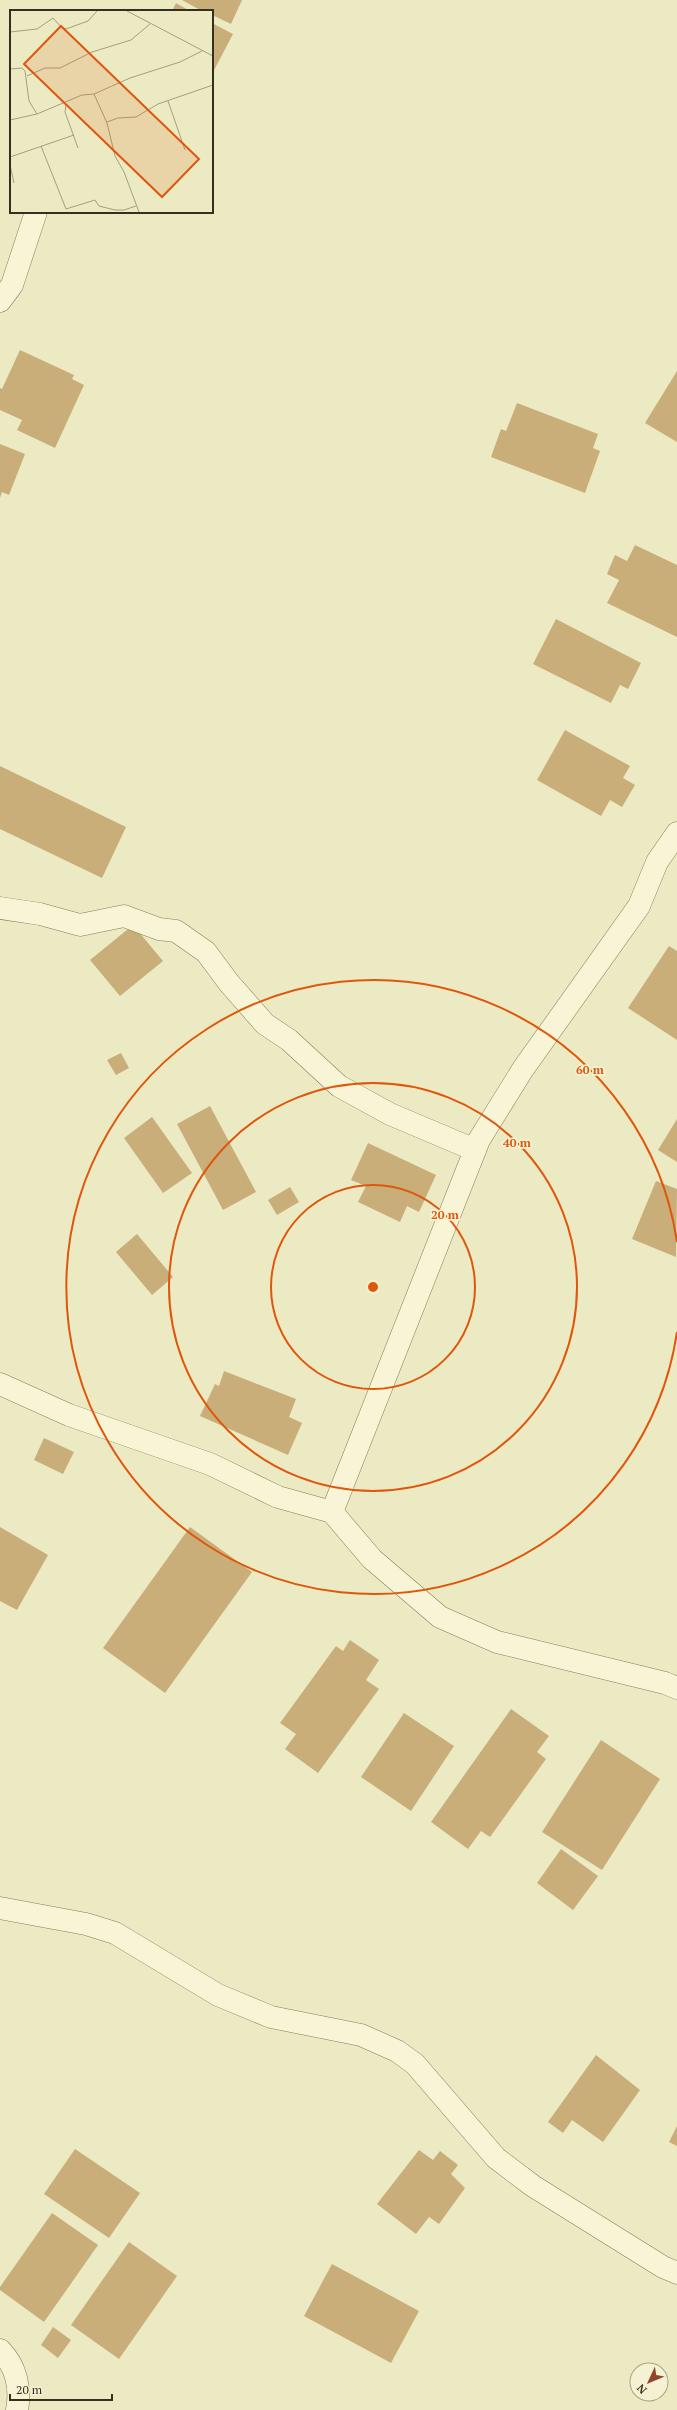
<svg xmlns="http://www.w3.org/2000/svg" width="677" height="2410" font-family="'PT Serif',serif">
	<rect width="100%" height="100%" fill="#eceac3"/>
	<g fill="#c9ae7a">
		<polygon points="182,0 242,0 231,24 212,15 212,11 202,11"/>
		<polygon points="176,3 190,11 172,11"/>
		<polygon points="212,23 233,34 212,74"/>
		<polygon points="20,350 74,375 72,379 84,385 55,448 17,430 22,420 0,410 0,388 2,389"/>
		<polygon points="677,371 677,442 645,423"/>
		<polygon points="517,403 598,434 593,448 600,451 585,493 491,457 501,429 506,431"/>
		<polygon points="0,444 25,454 9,495 2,492 0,498"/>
		<polygon points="635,545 677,565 677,637 607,603 619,580 607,574 615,555 627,561"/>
		<polygon points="556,619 641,663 628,689 620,685 611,703 533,664"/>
		<polygon points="565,730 630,766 623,778 635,785 622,807 610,800 601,816 537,780"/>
		<polygon points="0,766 126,827 102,878 0,829"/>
		<polygon points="133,925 163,961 120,996 90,960"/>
		<polygon points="669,946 677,951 677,1040 628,1008"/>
		<polygon points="121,1053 129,1068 116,1075 107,1060"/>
		<polygon points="210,1106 256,1192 223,1210 177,1124"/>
		<polygon points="152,1117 192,1173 163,1193 124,1138"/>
		<polygon points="677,1119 677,1162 658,1150"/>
		<polygon points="368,1143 436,1175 419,1212 407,1206 400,1222 358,1202 366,1186 351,1180"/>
		<polygon points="656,1181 677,1189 676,1257 632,1239"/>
		<polygon points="290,1187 299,1202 277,1215 268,1200"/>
		<polygon points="137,1234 173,1277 152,1295 116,1252"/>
		<polygon points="224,1371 296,1399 289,1417 302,1423 288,1455 200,1416 215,1384 219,1386"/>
		<polygon points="44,1438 74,1452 63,1474 34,1460"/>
		<polygon points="0,1527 48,1555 17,1610 0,1601"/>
		<polygon points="190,1527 252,1572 165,1693 103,1648"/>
		<polygon points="350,1640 379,1660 366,1680 379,1689 318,1773 285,1749 296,1734 280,1723 336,1646 343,1651"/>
		<polygon points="511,1709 549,1736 537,1752 546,1759 490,1837 481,1831 468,1849 431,1822"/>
		<polygon points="404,1713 454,1746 411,1811 361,1777"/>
		<polygon points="601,1740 660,1779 602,1870 542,1832"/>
		<polygon points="561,1849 598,1876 573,1910 537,1883"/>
		<polygon points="596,2055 640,2090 603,2142 572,2120 563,2133 548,2122"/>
		<polygon points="677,2126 677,2146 669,2142"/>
		<polygon points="75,2149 140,2193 109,2238 44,2194"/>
		<polygon points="419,2150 433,2160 440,2151 458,2165 451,2174 465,2188 439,2224 429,2217 416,2234 377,2204"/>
		<polygon points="52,2213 98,2245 44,2322 0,2290 0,2287"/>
		<polygon points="129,2242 177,2276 119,2359 71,2325"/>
		<polygon points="332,2264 419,2311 391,2363 304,2316"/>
		<polygon points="53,2327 71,2340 58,2358 41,2345"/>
	</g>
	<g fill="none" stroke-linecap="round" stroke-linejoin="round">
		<defs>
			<g id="street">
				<polyline points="0,301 12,285 36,212"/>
				<polyline points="0,908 40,914 80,925 124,916 159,929 176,931 206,952 229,983 265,1024 289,1040 339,1086 390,1114 475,1150"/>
				<polyline points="0,1384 69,1415 210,1464 278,1497 332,1512 372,1559 440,1617 497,1642 665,1683 677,1688"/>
				<polyline points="332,1512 479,1140 523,1069 639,906 657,862 677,833"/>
				<polyline points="0,1908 86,1924 115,1933 218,1995 271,2017 361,2035 397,2051 415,2064 496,2158 533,2186 663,2267 677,2273"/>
				<path d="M0 2350C16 2366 21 2388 17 2410"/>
			</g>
		</defs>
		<use href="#street" stroke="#857c5a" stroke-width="23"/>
		<use href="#street" stroke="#f7f5d5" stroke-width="22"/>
	</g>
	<g fill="none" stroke="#df570d" stroke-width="2">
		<circle cx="373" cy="1287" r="102"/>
		<circle cx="373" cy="1287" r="204"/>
		<path d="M677 1332A307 307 0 1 1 677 1242"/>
	</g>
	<g transform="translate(10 10)">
		<rect width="203" height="203" fill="#eceac3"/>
		<path fill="none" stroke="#a39f81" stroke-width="1" d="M117 1 203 46M0 22 27 19 43 8 51 17 56 19 78 11 87 1M0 59 12 58 15 61 19 91 27 104M17 66 35 58H50L82 42 121 30 140 14M84 84 97 113 105 146 114 162 129 202M158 91 175 140M56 94 55 102 68 138M0 110 27 104 72 85 84 84 120 68 170 52 192 41M97 112 108 108 126 107 148 94 203 75M31 136 56 199 85 190 89 196 105 200H114L126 196M0 147 64 125M0 155 4 173"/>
		<path fill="#df570d" fill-opacity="0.15" stroke="#df570d" stroke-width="2" d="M51 16 189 149 152 187 14 54Z"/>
		<rect width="203" height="203" fill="none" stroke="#362f1e" stroke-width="2"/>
	</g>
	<circle cx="373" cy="1287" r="6" fill="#df570d" stroke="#f4f2d2" stroke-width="2"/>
	<g font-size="12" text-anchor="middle" font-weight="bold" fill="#df570d" stroke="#f4f2d2" stroke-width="3.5" stroke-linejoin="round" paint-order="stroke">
		<text x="590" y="1074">60 m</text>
		<text x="517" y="1147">40 m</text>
		<text x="445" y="1219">20 m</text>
	</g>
	<g transform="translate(649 2382) rotate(226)"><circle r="19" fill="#f4f2d2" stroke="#a8a48a"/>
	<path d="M0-3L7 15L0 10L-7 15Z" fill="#92442d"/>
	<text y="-6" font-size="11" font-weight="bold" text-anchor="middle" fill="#362f1e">N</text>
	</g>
	<path d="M10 2394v6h102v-6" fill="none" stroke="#362f1e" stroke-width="2"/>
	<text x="16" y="2394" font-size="12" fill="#362f1e" stroke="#f4f2d2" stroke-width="3" paint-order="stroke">20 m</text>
</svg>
